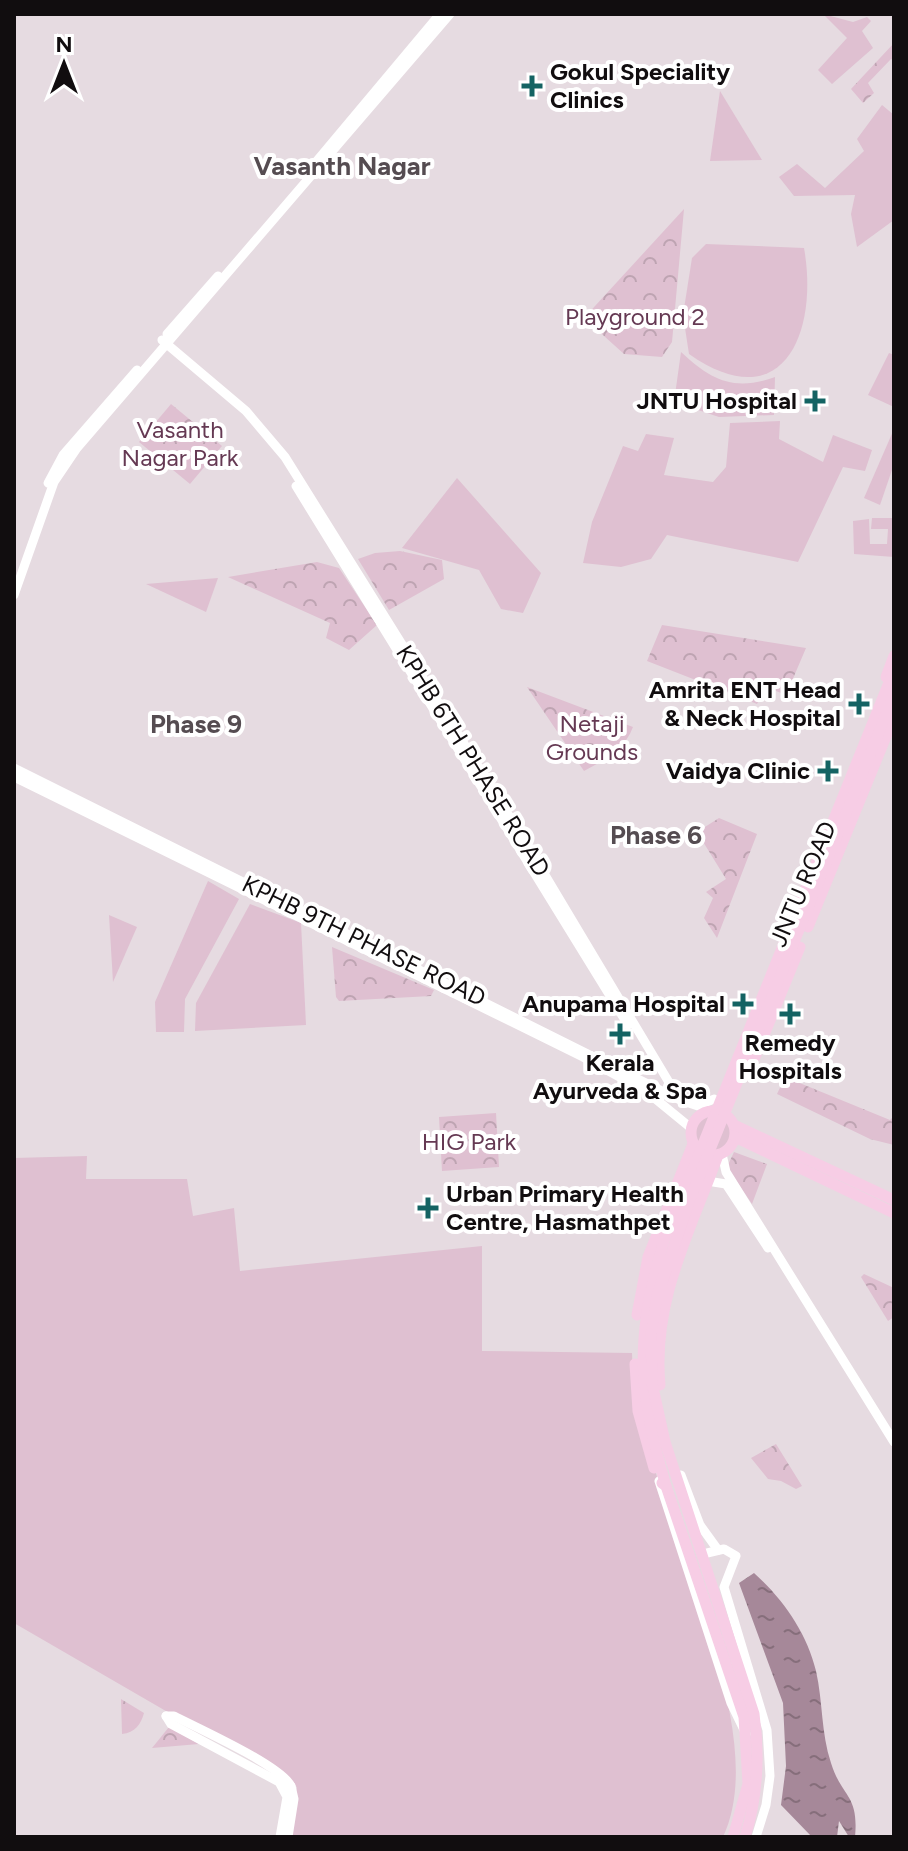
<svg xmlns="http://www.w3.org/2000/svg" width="908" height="1851" font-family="Figtree,sans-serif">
	<defs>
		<pattern id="park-crowns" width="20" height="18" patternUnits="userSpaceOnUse" patternTransform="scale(2)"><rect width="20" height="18" fill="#dfc0d1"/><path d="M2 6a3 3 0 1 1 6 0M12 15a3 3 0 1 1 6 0" fill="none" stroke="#bea4b2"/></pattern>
		<pattern id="water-ripples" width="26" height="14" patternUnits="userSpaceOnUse" patternTransform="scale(2)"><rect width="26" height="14" fill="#a68899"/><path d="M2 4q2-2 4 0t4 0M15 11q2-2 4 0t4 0" fill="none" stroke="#866e7b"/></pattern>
	</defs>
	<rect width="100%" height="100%" fill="#e6dbe1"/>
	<g fill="#dfc0d1">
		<polygon points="823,14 853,22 867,17 871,21 862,31 873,48 832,84 818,70 847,38"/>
		<polygon points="720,91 762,160 710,161"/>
		<polygon points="882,105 894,115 894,220 857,247 851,214 855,195 794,196 779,177 797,164 825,188 864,151 857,139"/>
		<path d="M706 244 804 248C819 332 783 420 689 354L683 315 692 258Z"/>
		<path d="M681 352C711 380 734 392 775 377L774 415 719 417 674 402Z"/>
		<polygon points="889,353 894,355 894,407 868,395"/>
		<polygon points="780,421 779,439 823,462 833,435 872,450 865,471 843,467 798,562 667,535 651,559 621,567 583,563 592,522 623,446 638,451 646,434 674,438 664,475 713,482 726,467 730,423"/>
		<polygon points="894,429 894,464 880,505 864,498"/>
		<polygon points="457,478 541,573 523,613 501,609 479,570 402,548"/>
		<polygon points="872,518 894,518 894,557 854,554 853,521 869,519 870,544 887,544 888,529 871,529"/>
		<polygon points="218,578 206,612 146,584"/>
		<polygon points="208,881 239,899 185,999 184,1032 156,1032 155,1002"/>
		<polygon points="250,904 301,923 306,1025 195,1031 196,1003"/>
		<polygon points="109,915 137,927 113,982"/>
		<circle cx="713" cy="1133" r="19"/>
		<path d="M87 1156 86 1179H187L193 1216 234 1208 240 1271 482 1246V1351L632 1353C634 1491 779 1717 723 1837H289L297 1787 14 1623V1158Z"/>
	</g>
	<g fill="url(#park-crowns)">
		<polygon points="894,43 894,61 891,59 868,83 874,93 863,103 851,89"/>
		<polygon points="684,209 672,342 662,357 624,354 584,318"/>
		<polygon points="171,404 222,446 190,484 139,442"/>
		<polygon points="400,551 442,560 444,579 389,610 358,559 375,553"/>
		<polygon points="317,562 339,568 377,625 349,650 326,638 330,623 228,577"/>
		<polygon points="662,625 806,648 786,695 766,687 757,704 647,661"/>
		<path d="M527 687 633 727C624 751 604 760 584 771Z"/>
		<polygon points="719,818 757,834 717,938 704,918 713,898 706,892 726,879 697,832"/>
		<polygon points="332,947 434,990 431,996 339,1001 336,997"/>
		<polygon points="785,1077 890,1120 894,1116 894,1145 870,1139 777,1094"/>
		<polygon points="496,1113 499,1167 442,1171 439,1117"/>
		<polygon points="734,1152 767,1164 752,1204 727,1167"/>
		<polygon points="864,1274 894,1288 894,1317 888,1321 861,1277"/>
		<polygon points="776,1444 802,1486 796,1489 781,1481 768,1479 751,1458"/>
		<path d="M121 1699 144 1713C141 1724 135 1733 122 1734Z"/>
		<polygon points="169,1727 199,1744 152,1748"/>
	</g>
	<path fill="url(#water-ripples)" d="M754 1573C783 1599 807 1633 816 1671 823 1702 821 1733 831 1763 842 1798 859 1794 855 1837H849L839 1821 837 1837H812L781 1805 786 1766 783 1703 739 1583Z"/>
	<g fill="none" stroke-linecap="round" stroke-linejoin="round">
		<g stroke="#fff" stroke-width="9">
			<polyline points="316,162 440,14"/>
			<polyline points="167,334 218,276"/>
			<polyline points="162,340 246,411 285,457 521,835 670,1084 671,1096"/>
			<polyline points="48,483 63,455 137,370"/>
			<polyline points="296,486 628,1025"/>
			<polyline points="14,595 54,482 77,448 450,14"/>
			<polyline points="14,768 680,1100 698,1106 714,1099"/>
			<polyline points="14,777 583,1057 647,1092 691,1128"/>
			<polyline points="722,1154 726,1172 894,1442"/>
			<polyline points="707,1181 726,1184 768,1248"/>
			<polyline points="681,1475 700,1525 718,1550"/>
			<polyline points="659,1481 731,1703 746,1734"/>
			<polyline points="703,1554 724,1549 736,1556 724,1587 767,1730 770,1776 766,1805 756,1837"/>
			<polyline points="166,1716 171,1724 279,1782 287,1797 280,1837"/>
			<path d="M166 1716H174C199 1729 280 1765 291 1786"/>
			<polyline points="288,1837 294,1799 291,1786 288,1789"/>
		</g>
		<g stroke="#f7cde5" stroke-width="11">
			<polyline points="886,677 894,656"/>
			<polyline points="808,927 894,717"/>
			<polyline points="755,1057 800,947"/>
			<circle cx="713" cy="1133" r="22"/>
			<polyline points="734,1125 894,1200"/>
			<polyline points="735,1137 894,1213"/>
			<polyline points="637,1315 648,1257 693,1144"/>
			<polyline points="635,1364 638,1411 654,1468"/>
			<path d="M660 1385C652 1301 690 1232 718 1155"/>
			<polyline points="662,1483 666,1486 744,1717 748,1784 733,1837"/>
			<path d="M666 1486C638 1391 634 1337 664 1241L894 670"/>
			<path d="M745 1837C758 1796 760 1757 754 1714L665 1442 652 1383 651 1334 657 1297 688 1204 894 695"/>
		</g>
	</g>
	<g fill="#146363" stroke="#fff" stroke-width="3">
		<path d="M528 74h8v8h8v8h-8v8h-8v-8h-8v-8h8z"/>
		<path d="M811 389h8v8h8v8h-8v8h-8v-8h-8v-8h8z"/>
		<path d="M855 692h8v8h8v8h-8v8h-8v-8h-8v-8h8z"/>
		<path d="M824 759h8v8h8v8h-8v8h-8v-8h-8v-8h8z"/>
		<path d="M739 992h8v8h8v8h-8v8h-8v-8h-8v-8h8z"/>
		<path d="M786 1002h8v8h8v8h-8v8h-8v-8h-8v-8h8z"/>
		<path d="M616 1022h8v8h8v8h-8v8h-8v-8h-8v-8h8z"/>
		<path d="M424 1196h8v8h8v8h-8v8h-8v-8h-8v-8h8z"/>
	</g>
	<g text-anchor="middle" stroke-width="8" stroke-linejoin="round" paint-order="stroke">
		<g font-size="24" font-weight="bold" fill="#110d0f" stroke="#fff" text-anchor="end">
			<text x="550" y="80" text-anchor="start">Gokul Speciality<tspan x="550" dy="28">Clinics</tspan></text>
			<text x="797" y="409">JNTU Hospital</text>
			<text x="841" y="698">Amrita ENT Head<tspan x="841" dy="28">&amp; Neck Hospital</tspan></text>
			<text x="810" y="779">Vaidya Clinic</text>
			<text x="725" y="1012">Anupama Hospital</text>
			<text x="790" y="1051" text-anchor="middle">Remedy<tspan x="790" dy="28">Hospitals</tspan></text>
			<text x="620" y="1071" text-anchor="middle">Kerala<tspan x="620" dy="28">Ayurveda &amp; Spa</tspan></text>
			<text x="446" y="1202" text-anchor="start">Urban Primary Health<tspan x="446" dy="28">Centre, Hasmathpet</tspan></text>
		</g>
		<g font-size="24" fill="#653953" stroke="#fff">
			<text x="635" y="325">Playground 2</text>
			<text x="180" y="438">Vasanth<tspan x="180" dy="28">Nagar Park</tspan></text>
			<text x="592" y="732">Netaji<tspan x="592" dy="28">Grounds</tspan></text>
			<text x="469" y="1150">HIG Park</text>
		</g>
		<g font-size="24" fill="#110d0f" stroke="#fff">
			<text transform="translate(473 761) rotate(58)" y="8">KPHB 6TH PHASE ROAD</text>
			<text transform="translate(803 884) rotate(-67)" y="8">JNTU ROAD</text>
			<text transform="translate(364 941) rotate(26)" y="8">KPHB 9TH PHASE ROAD</text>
		</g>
		<g font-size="26" font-weight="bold" fill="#554c51" stroke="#fff">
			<text x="342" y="175">Vasanth Nagar</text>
			<text x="196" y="733">Phase 9</text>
			<text x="656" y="844">Phase 6</text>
		</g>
	</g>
	<rect width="908" height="1851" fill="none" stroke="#110d0f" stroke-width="32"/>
	<g transform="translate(64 64)" stroke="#ffffff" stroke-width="6" paint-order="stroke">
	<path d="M0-6L14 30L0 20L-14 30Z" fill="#110d0f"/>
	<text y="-12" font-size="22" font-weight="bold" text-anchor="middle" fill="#110d0f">N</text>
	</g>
</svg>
